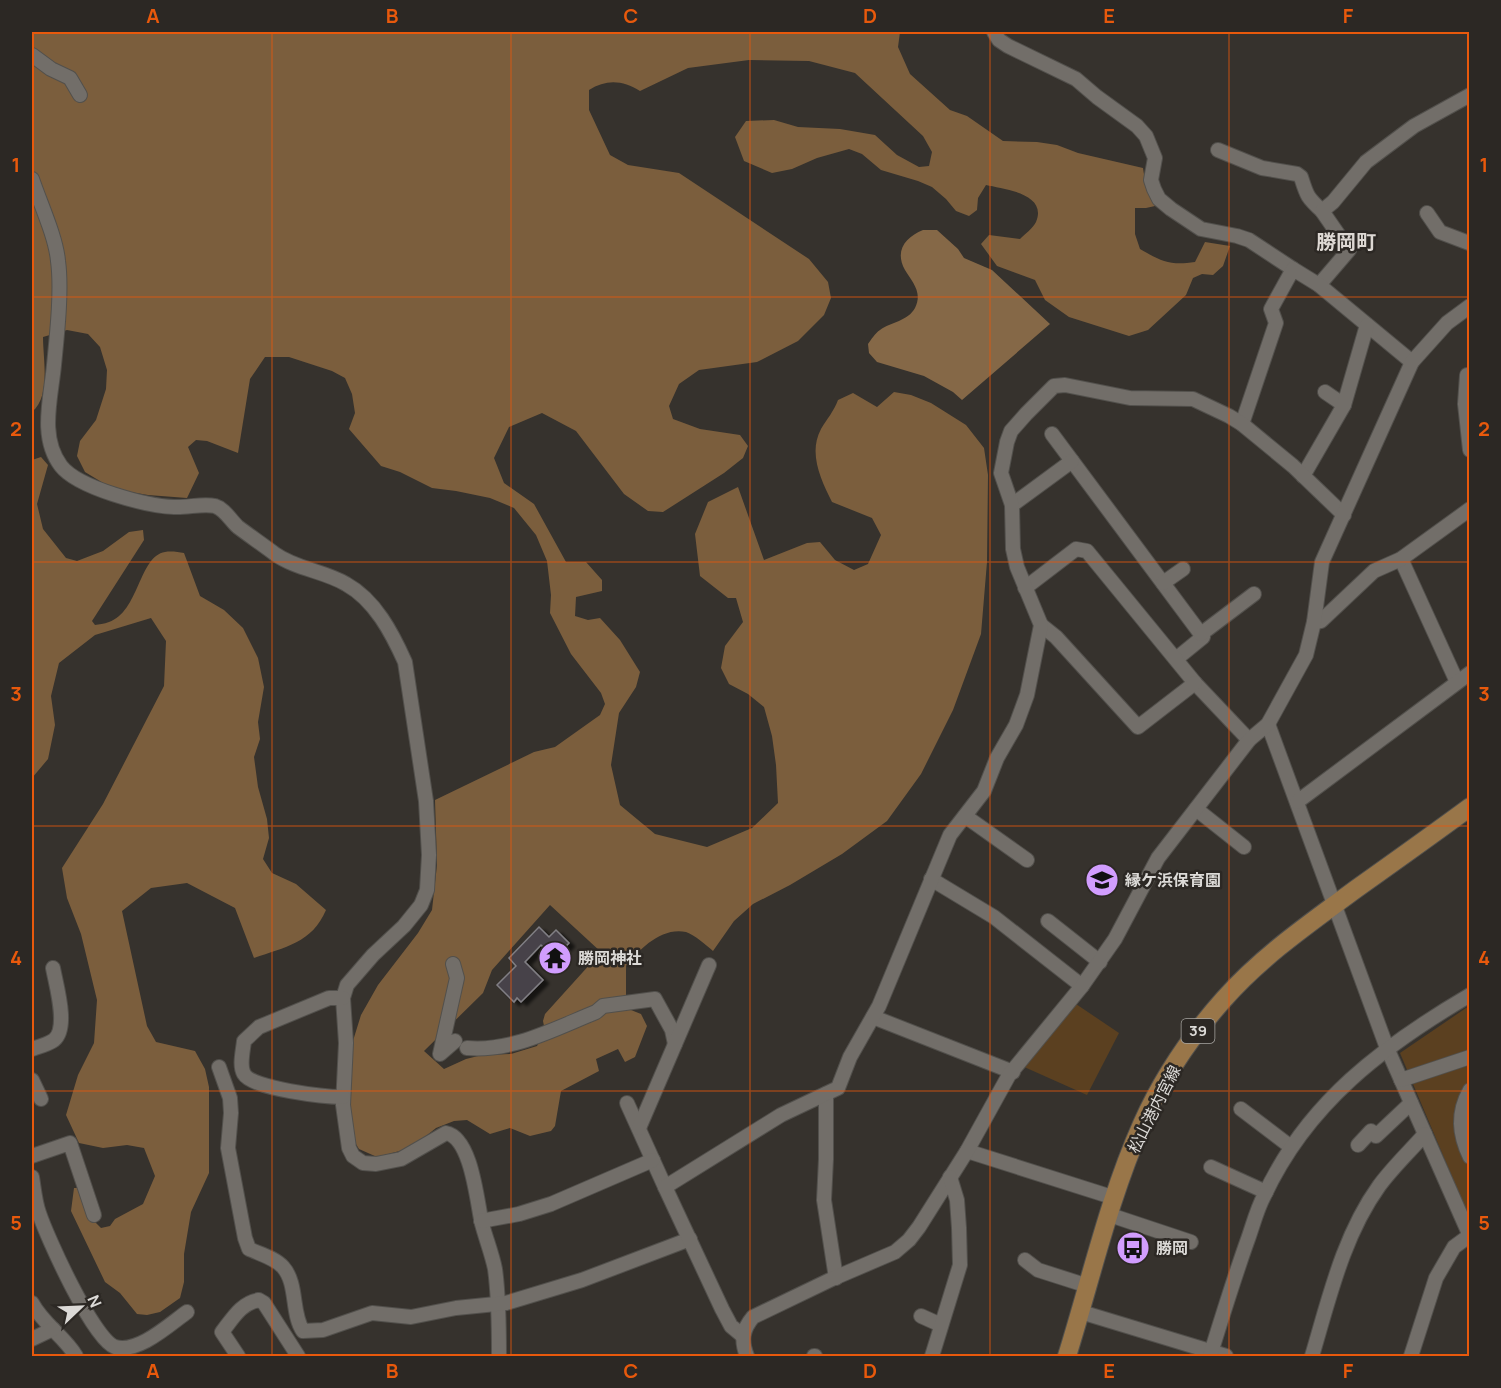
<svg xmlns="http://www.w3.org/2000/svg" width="1501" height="1388" font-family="Manrope,'Noto Sans JP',sans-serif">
	<defs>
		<filter id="shadow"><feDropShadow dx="5.5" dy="3.5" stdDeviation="1.5" flood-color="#0009"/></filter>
	</defs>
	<rect width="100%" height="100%" fill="#36322d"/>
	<g fill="#5b4020">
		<polygon points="1073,1002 1119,1033 1087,1095 1022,1066"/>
		<polygon points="1469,1006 1469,1217 1400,1053"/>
	</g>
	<g fill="#7b5e3d" fill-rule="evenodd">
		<path d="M32 32H900L898 47 910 74 950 110 967 116 1003 141 1037 142 1057 145 1078 153 1143 168C1144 182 1154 192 1155 206L1146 208H1135V234L1140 249C1161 261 1170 266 1195 262L1205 242 1230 246 1223 266 1213 275 1202 274 1193 278 1186 295 1148 330 1129 336 1069 317 1045 300 1035 280 997 266 981 244 989 235 1020 239C1025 234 1033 228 1036 222 1048 193 1003 189 986 185L978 198 977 210 969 216 956 211 946 199 932 187 918 181 881 170 862 154 849 149 817 158 792 169 772 173 744 161 735 137 746 121 774 120 798 127 840 129 875 135 897 155 919 167 929 166 932 152 923 136 855 73 809 61 749 60 688 68 640 91C623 80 606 79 589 90V110L610 155 628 165 679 173 809 259 828 282 831 298 824 315 798 341 757 362 699 370 679 384 669 406 673 419 700 429 740 435 748 446 743 458 724 473 663 512 648 511 624 494 576 431 542 413 509 427 494 458 504 483 534 504 566 562H586L602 580V591L576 597 575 616 588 620 600 618 620 640 640 672 636 687 619 713 611 765 620 805 655 834 707 847 752 828 778 803 776 765 772 736 764 707 748 694 729 684 721 668 725 646 743 622 736 598H728L700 576 695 534 708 502 738 487 764 560 807 543 820 542 835 560 854 570 868 564 881 535 872 518 832 502C821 480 808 453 821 429 827 419 834 411 838 400L853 393 877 407 894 392 911 395 931 403 966 425 984 448 988 475 987 562 981 634 953 710 921 774 887 821 842 854 790 885 753 904 734 921 713 951C706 945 695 935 686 932 661 927 640 949 626 966V997L631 1010 641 1014 647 1026 635 1057 625 1062 618 1049 596 1059 599 1071 561 1091 555 1126 551 1131 530 1136 510 1128 490 1134 467 1120 454 1121 436 1128 411 1148 377 1157 359 1149 354 1141 348 1117 352 1044 361 1015 378 985 418 933 432 910 437 865 435 800 534 752 555 747 600 715 605 704 601 693 571 654 550 613 551 595 547 561 536 535 514 508 490 498 456 491 432 488 400 472 381 466 349 429 355 413 352 394 345 378 332 371 289 357H265L250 379 238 453 207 441 196 440 188 447 199 473 187 498 148 495 113 489 85 472 77 456 80 441 96 420 106 389 107 370 100 347 88 334 67 330 43 337C43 360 51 396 32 412ZM550 905 601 952 545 1014 543 1021 545 1031 537 1046 511 1054 482 1055 466 1059 444 1069 424 1051 483 993 492 970Z"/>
		<path d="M41 457 48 465 37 504 43 529 66 558 77 561 103 551 129 532 143 530 144 540 92 621 95 625C99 624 104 624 109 622 139 612 139 556 165 552 171 551 178 552 184 553L200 596 224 610 243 628 258 658 264 687 258 722 260 739 254 757 258 787 267 819 269 838 263 859 272 873 296 884 326 910C312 943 285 947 254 958L235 908 187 883 151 888 122 911 147 1026 156 1042 195 1051 205 1069 209 1087V1173L191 1212 184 1254V1282L180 1298 160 1312 147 1315 137 1314 120 1293 105 1282 71 1211 74 1188H79L93 1220 101 1228 110 1226 115 1219 143 1204 155 1176 144 1148 127 1145 103 1148 79 1143 66 1115 78 1075 94 1043 97 1000 81 934 67 898 62 868 103 804 164 686 166 641 151 618 95 635 59 663 51 696 55 725 48 759 32 778V460Z"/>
	</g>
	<path fill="#856847" d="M923 230H937L958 249 964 258 992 270 1050 324 962 400 953 392 924 376 877 362 869 353 868 344C871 340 875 333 880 330 891 322 908 321 915 308 923 292 912 282 905 270 894 250 906 237 923 230Z"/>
	<polygon fill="#464349" stroke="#817f84" stroke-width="1.5" filter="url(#shadow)" points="539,927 549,937 556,930 569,943 555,958 541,945 525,962 543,980 521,1002 517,998 514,1002 497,985 516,966 509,958"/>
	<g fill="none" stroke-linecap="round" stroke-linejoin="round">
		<defs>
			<g id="minor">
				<polyline points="994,32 999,40 1008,46 1076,79 1097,97 1137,126 1146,136 1155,158 1151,180 1154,189 1159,199 1171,209 1201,229 1237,236 1249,240 1293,269"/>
				<polyline points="32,55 51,69 70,78 80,95"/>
				<path d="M1218 150 1262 168 1297 174 1301 177C1307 196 1307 197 1322 211"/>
				<path d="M32 179C40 203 56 237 58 261 62 290 57 335 54 365 51 398 39 437 61 466 78 488 147 506 174 507 187 508 203 503 215 506 225 509 231 521 238 527 250 536 263 545 275 554 296 569 324 571 346 584 375 600 392 633 405 662L426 801 429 855 427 890 421 905 404 926 373 955 347 985 343 998 346 1043 343 1105 349 1148 353 1156 363 1163 376 1164 401 1159 446 1133C472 1138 477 1203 482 1224 486 1239 492 1254 495 1269 499 1298 499 1327 499 1356"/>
				<polyline points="1427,213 1440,232 1469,243"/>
				<polyline points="1319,285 1349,250 1322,211 1333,202 1366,162 1414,126 1470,95"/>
				<polyline points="1467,375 1465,404 1470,450"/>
				<polyline points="1325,392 1344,405"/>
				<polyline points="1242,424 1276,323 1271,309 1293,269 1319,285 1412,362"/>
				<polyline points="1052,434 1203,637 1176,659"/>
				<polyline points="1303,476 1344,405 1367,325"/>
				<polyline points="1012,505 1072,461"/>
				<polyline points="1401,559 1457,682"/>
				<polyline points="1163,583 1183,569"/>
				<polyline points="1025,588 1076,549 1087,551 1195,683 1249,740"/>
				<polyline points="1314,622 1321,621 1374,571 1401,559 1470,509"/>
				<polyline points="1041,625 1056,637 1138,727 1195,683"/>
				<polyline points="1201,634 1254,594"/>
				<polyline points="1268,724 1387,1048 1470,1236"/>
				<polyline points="1297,802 1470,673"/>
				<polyline points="1196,809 1244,847"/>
				<polyline points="965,816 1027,860"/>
				<polyline points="931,879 994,917 1082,986"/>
				<polyline points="1048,921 1100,962"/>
				<polyline points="453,964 457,978 440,1054 455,1041"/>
				<polyline points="873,1017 1013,1072"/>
				<path d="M467 1048C512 1052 554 1029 596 1012L603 1006 655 999 672 1030 675 1044"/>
				<path d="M32 1049C38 1047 49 1044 54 1040 69 1028 56 985 53 968"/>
				<path d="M219 1067 230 1098 231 1113 228 1148 245 1238 249 1249C260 1254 275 1258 283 1267 298 1284 291 1313 303 1331L323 1330 372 1313 411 1317 456 1308 506 1303 582 1280 690 1239"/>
				<polyline points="32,1080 41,1099"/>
				<polyline points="1401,1080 1470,1057"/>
				<path d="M1470 1090C1457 1113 1459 1134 1470 1157"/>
				<polyline points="826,1094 826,1159 824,1200 836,1278"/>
				<path d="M343 1097C326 1097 252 1089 244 1074 239 1066 243 1051 244 1041L259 1027 329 998H343"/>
				<polyline points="627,1103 665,1187"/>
				<polyline points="1241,1109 1291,1147"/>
				<polyline points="639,1128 709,965"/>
				<polyline points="1358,1145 1371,1131 1376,1136 1411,1103"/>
				<polyline points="967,1151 1115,1198"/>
				<polyline points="32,1156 70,1143 94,1215"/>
				<polyline points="1211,1167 1266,1192"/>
				<path d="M32 1177C34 1189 35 1202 39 1213 47 1237 93 1339 115 1347 138 1354 170 1324 187 1312"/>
				<polyline points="1110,1215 1191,1242"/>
				<polyline points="481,1221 519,1214 551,1204 653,1160"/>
				<polyline points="1025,1260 1038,1270 1088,1286"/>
				<path d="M32 1303C43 1324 64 1336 76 1356"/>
				<polyline points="1081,1312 1226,1356"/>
				<polyline points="921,1316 941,1325"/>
				<polyline points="743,1336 731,1326 722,1309 665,1187 781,1115 838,1088 850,1057 879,1006 950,835 984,791 997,758 1016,725 1027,695 1041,625 1017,567 1013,549 1012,505 1001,473 1007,442 1011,431 1026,414 1054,386 1065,385 1130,398 1193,399 1229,416 1242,424 1293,466 1344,515"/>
				<polyline points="32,1339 53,1329"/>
				<path d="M238 1356 222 1332C233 1318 241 1303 259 1300L264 1303 298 1356"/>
				<path d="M747 1356C741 1341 742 1330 753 1317L832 1279 895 1252 909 1240 919 1227 967 1151 1009 1075 1082 986 1115 939 1158 858 1249 740 1268 724 1306 655 1314 622 1322 562 1412 362 1447 323 1470 306"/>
				<polyline points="814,1356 815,1356"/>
				<polyline points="932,1356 960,1265 959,1228 957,1200 950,1177"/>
				<path d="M1210 1356C1222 1317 1234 1278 1248 1239 1253 1225 1257 1209 1264 1196 1307 1103 1383 1046 1470 995"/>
				<path d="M1312 1356C1329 1299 1343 1236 1379 1186 1392 1168 1410 1151 1425 1134"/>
				<polyline points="1411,1356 1436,1278 1454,1247 1469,1236"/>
			</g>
			<path id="major" d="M1067 1356C1091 1279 1109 1198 1142 1124 1162 1079 1191 1036 1224 999 1262 956 1310 923 1356 889 1394 862 1432 835 1470 807"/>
		</defs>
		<use href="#minor" stroke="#52504c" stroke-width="16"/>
		<use href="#major" stroke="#52504c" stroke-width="20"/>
		<use href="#minor" stroke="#726e69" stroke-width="14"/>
		<use href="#major" stroke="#997649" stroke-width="18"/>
	</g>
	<path fill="none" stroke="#e8590c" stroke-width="1.5" stroke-opacity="0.55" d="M272 32V1356M511 32V1356M750 32V1356M990 32V1356M1229 32V1356M32 297H1470M32 562H1470M32 826H1470M32 1091H1470"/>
	<defs>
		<symbol id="school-disc" viewBox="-11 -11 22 22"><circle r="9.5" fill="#d19dfe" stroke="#2c2824"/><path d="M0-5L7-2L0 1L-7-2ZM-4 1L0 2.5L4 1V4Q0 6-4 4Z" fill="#111"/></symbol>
		<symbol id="temple-disc" viewBox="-11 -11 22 22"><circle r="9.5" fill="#d19dfe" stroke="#2c2824"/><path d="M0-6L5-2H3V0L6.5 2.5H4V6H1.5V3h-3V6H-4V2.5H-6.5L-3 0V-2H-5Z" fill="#111"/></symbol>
		<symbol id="bus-disc" viewBox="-11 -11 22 22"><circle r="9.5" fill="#d19dfe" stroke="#2c2824"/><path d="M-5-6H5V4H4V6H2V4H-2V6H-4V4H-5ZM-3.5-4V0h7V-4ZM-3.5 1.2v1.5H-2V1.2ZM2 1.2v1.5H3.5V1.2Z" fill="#111"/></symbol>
	</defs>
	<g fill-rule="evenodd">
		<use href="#school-disc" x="1083" y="861" width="38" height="38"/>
		<use href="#temple-disc" x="536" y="939" width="38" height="38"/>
		<use href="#bus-disc" x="1114" y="1229" width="38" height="38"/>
	</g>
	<g text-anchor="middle" stroke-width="5" stroke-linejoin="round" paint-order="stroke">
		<rect fill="#2c2824" stroke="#a7a5a1" stroke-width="1.5" x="1181.5" y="1019" width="33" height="24" rx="4.5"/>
		<g font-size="15" font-weight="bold" fill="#dcdad7">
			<text x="1198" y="1036">39</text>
		</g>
		<g font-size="16" font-weight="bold" fill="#dcdad7" stroke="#2c2824" text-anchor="start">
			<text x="1125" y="886">縁ケ浜保育園</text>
			<text x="578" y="964">勝岡神社</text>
			<text x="1156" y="1254">勝岡</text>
		</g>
		<g font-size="16" fill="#dcdad7" stroke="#2c2824">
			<text transform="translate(1154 1109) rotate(-63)" y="6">松山港内宮線</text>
		</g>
		<g font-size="20" font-weight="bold" fill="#ddd8d3" stroke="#2c2824">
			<text x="1346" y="249">勝岡町</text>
		</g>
	</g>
	<rect width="1501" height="1388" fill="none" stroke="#2c2824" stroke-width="66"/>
	<g transform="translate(81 1307) rotate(67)" stroke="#2c2824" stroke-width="4.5" paint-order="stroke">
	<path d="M0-4.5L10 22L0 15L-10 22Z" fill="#dcdad7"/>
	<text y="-9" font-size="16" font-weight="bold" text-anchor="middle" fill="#dcdad7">N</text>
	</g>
	<rect x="33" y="33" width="1435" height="1322" fill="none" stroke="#e8590c" stroke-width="2"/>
	<g font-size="20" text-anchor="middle" font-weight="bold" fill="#e8590c">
		<text x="153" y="23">A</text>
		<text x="392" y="23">B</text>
		<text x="631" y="23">C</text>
		<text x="870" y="23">D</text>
		<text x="1109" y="23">E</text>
		<text x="1348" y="23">F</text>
		<text x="16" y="172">1</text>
		<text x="1484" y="172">1</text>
		<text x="16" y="436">2</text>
		<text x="1484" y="436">2</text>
		<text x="16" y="701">3</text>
		<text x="1484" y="701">3</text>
		<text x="16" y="965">4</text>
		<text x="1484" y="965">4</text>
		<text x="16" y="1230">5</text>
		<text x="1484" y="1230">5</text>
		<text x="153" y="1378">A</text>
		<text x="392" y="1378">B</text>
		<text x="631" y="1378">C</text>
		<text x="870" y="1378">D</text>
		<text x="1109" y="1378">E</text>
		<text x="1348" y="1378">F</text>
	</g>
</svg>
